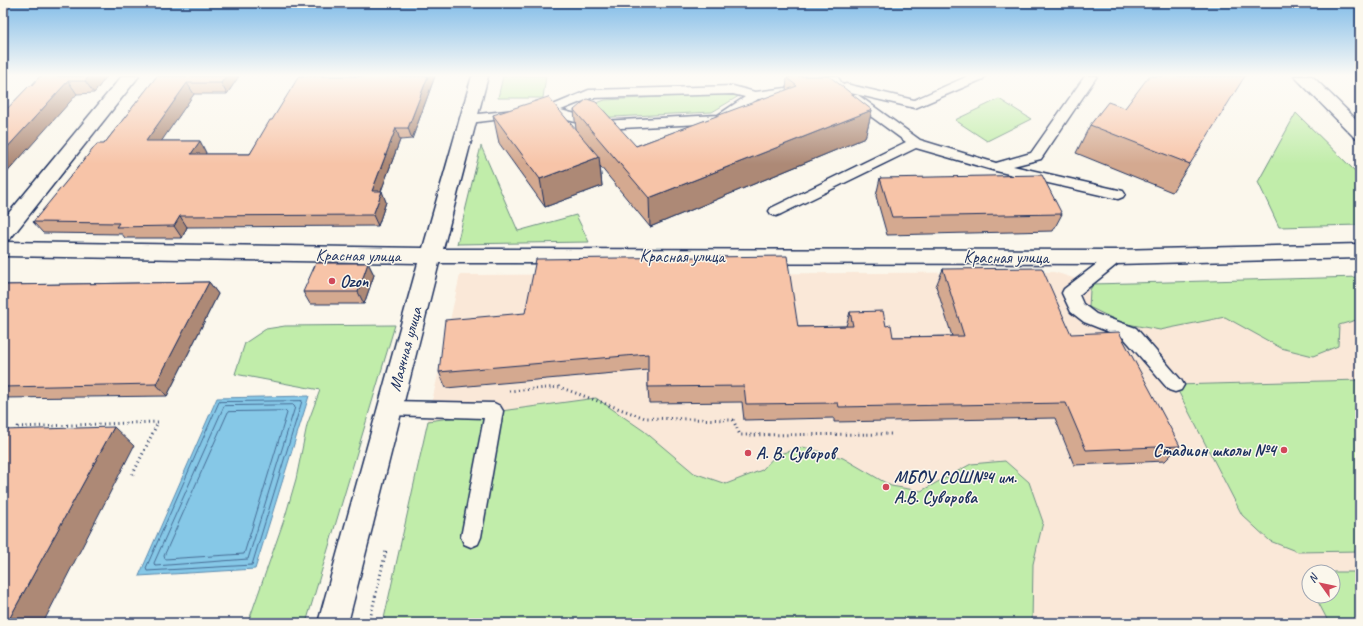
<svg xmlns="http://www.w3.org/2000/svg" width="1363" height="626" font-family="Caveat,sans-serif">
	<rect width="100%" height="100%" fill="#fbf7ec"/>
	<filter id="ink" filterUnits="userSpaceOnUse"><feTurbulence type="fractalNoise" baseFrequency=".025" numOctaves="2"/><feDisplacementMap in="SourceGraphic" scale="8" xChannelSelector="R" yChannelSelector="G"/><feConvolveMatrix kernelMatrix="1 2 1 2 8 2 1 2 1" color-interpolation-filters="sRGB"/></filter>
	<g filter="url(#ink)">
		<path fill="#fae8d8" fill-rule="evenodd" d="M1054 272 1093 284 1360 277V623H383L460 275ZM1309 572H1333V596H1309Z"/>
		<g fill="#c1edaa" stroke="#6e8e84">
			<polygon points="503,76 546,76 543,98 498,98"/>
			<polygon points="718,94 739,96 712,112 594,118 577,110 605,100"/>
			<polygon points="999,99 1031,119 987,141 955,120"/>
			<polygon points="1296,113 1360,176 1360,225 1279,227 1258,182"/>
			<polygon points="481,146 518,231 576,215 589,242 457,244"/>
			<polygon points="1360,277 1360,319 1339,325 1338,346 1313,356 1281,348 1225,317 1160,330 1122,323 1089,307 1090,290 1093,284"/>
			<polygon points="395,325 306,623 248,623 285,517 296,479 307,425 320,390 235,374 245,343 266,329 285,326"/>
			<polygon points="1360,380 1360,551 1298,552 1270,541 1242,515 1175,385"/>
			<polygon points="596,398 644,431 694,473 726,484 762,470 776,455 803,447 843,458 891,486 921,491 971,464 1005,461 1029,482 1043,522 1033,564 1032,623 383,623 428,421"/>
			<polygon points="1333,572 1360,572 1360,623 1329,623 1315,596 1333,596"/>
		</g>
		<polygon fill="#86c8e7" stroke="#5b8bb0" points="309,396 255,569 139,576 217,398"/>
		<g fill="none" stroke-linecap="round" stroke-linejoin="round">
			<g stroke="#466c95" stroke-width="1">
				<polygon points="302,401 252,565 147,571 146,568 219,402"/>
				<polygon points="293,405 295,407 248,559 155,566 154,563 224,406"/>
				<polygon points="285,411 287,413 244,554 165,559 164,556 228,412"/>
			</g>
			<defs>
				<g id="service">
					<polygon points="825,76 837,76 843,85 846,84 914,100 968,76 985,76 983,79 915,108 842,91 841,89 824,92 820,91 818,88 820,85 830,84"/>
					<polygon points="1085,76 1097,76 1041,159 1013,166 1123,191 1125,194 1123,197 1118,199 996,171 916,148 781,214 776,216 771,214 769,211 771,208 906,142 850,101 848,98 850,95 858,95 920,140 996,163 1031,153"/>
					<path d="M733 86 755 92 801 86 805 87 807 90 805 93 801 94 758 99 725 122 721 123 601 129 549 115H538L536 112 538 109 546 108 589 90ZM733 94 745 97 718 115 601 121 561 110 591 98Z"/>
					<polygon points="515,110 519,111 521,114 519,117 469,123 465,122 463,119 465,116 469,115"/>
					<polygon points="1116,252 1121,253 1124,257 1121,261 1079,295 1083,304 1096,314 1136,328 1181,380 1184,385 1181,390 1175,392 1169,390 1124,338 1084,322 1071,312 1062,293 1064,289 1111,253"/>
					<polygon points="389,401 494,403 500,406 503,411 481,537 478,544 471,547 464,544 461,537 484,418 389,415 383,413 380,408 383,403"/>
				</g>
				<g id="minor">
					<polygon points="122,76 139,76 10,239 3,241 3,220"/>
					<polygon points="472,76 488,76 443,249 1116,250 1360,244 1360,258 1116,264 439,263 348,623 318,623 418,263 3,256 3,242 423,248"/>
					<polygon points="1294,76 1312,76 1360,123 1360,138 1354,137"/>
				</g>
			</defs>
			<use href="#service" stroke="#1b2f5e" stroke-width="3"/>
			<use href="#minor" stroke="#1b2f5e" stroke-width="3"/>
			<g stroke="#1b2f5e" stroke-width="3" stroke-dasharray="1 3.5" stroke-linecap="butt">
				<polyline points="509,391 559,387 645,418 733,420 740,435 894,434"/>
				<polyline points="15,431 18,427 158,422 132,476"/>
				<polyline points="369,623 386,551"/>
			</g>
			<use href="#service" fill="#fbf7ec" fill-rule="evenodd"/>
			<use href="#minor" fill="#fbf7ec" fill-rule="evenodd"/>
		</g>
		<g fill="#d4a990" stroke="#1b2f5e">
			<polygon points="40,76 107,76 94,93 77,94 31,86"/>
			<polygon points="157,76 239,76 227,94 194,94 161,141 200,141 206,153 205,154 250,154 272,120 435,76 412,139 400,140 381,191 386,202 378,226 187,227 182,238 125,238 122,234 43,233 33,222 104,144"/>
			<polygon points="787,78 872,110 865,138 650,227 600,166 602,186 545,207 499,143 493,115 576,130 574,110 636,146 786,91"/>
			<polygon points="1125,108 1190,164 1172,192 1076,153 1090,125"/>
			<polygon points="880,178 1062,214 1053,231 887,235 876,196"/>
			<polygon points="368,263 374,275 364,304 310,304 303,292"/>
			<polygon points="943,269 1071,334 1180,446 1165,461 1074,465 1055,418 834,422 834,418 744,420 742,402 649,403 648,387 648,370 446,388 439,372 798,327 846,326 850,312 886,326 893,337 952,336 936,286"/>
			<polygon points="209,282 218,294 167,396 3,398 3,285"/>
		</g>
		<g fill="#ad8976" stroke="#1b2f5e">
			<polygon points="89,76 107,76 94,93 85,81"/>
			<polygon points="226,76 239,76 227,94 221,83"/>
			<polygon points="428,76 435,76 412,139 408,128"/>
			<polygon points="68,81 77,94 3,177 3,152"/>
			<polygon points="187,83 194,94 154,152 146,141"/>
			<polygon points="872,110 865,138 650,227 649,198"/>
			<polygon points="396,128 400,140 377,202 372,191"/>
			<polygon points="200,141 206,153 198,165 191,154"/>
			<polygon points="599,157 602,186 545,207 540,179"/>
			<polygon points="382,191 386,202 378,226 373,215"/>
			<polygon points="180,216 187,227 182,238 174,226"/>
			<polygon points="368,263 374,275 364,304 358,292"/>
			<polygon points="209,282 218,294 167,396 156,384"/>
			<polygon points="114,427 134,446 43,623 7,623"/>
		</g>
		<g fill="#f7c4a8" stroke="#1b2f5e">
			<polygon points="40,76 89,76 85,81 68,81 3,152 3,113 29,86 31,86"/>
			<polygon points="157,76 226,76 221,83 187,83 146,141 200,141 191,154 250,154 270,120 272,120 299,76 428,76 408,128 396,128 372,191 382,191 373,215 180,216 174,226 116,227 119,223 33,222 97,144 104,144"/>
			<polygon points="793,76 829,76 872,110 649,198 574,110 587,99 596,102 636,146 797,86 787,78"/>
			<polygon points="1149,76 1245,76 1190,164 1090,125 1108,102 1125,108"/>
			<polygon points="548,97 599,157 540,179 493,115"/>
			<polygon points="1042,175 1062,214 892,217 880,178"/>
			<polygon points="787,256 798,327 853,326 850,312 883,311 886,326 891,325 893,337 964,336 943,269 1042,268 1071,334 1119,332 1180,446 1086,450 1066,403 839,407 838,403 746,404 744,386 648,387 648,354 439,372 445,320 525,313 536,259"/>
			<polygon points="316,263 368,263 358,292 303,292"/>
			<polygon points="209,282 156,384 3,387 3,285"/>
			<polygon points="114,427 7,623 3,623 3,430"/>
		</g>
	</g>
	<linearGradient id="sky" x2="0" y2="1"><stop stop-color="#81bce8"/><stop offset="0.46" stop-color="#fdfbf6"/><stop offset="1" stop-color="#fdfbf6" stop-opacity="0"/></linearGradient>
	<rect width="1363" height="164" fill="url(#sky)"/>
	<g fill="#d1495b" stroke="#fbf7ec" stroke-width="1.5">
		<circle cx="332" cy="281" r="4"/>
		<circle cx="1284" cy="450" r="4"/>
		<circle cx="748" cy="453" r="4"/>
		<circle cx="886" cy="487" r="4"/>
	</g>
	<g text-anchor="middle" stroke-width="3" stroke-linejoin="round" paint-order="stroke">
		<g font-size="17" fill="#1b2f5e" stroke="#fbf7ec">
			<text transform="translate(358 255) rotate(1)" y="6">Красная улица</text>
			<text x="682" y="262">Красная улица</text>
			<text x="1006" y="263">Красная улица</text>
			<text transform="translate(405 349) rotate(-75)" y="6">Маячная улица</text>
		</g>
		<g font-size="17" font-weight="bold" fill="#1b2f5e" stroke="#fbf7ec" text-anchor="start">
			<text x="340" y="287">Ozon</text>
			<text x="1276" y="456" text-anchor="end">Стадион школы №4</text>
			<text x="756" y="459">А. В. Суворов</text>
			<text x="894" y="483">МБОУ СОШ№4 им.<tspan x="894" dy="20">А.В. Суворова</tspan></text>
		</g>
	</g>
	<rect width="1363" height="626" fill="none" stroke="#fbf7ec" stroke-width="16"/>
	<rect x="8" y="8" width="1347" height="610" fill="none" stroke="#1b2f5e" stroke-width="1.5" filter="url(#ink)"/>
	<g transform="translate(1321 584) rotate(303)"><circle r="19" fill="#fbf7ec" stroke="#a1a7b3"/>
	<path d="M0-3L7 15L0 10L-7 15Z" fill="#d1495b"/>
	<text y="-6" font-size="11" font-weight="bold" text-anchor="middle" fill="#1b2f5e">N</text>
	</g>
</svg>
